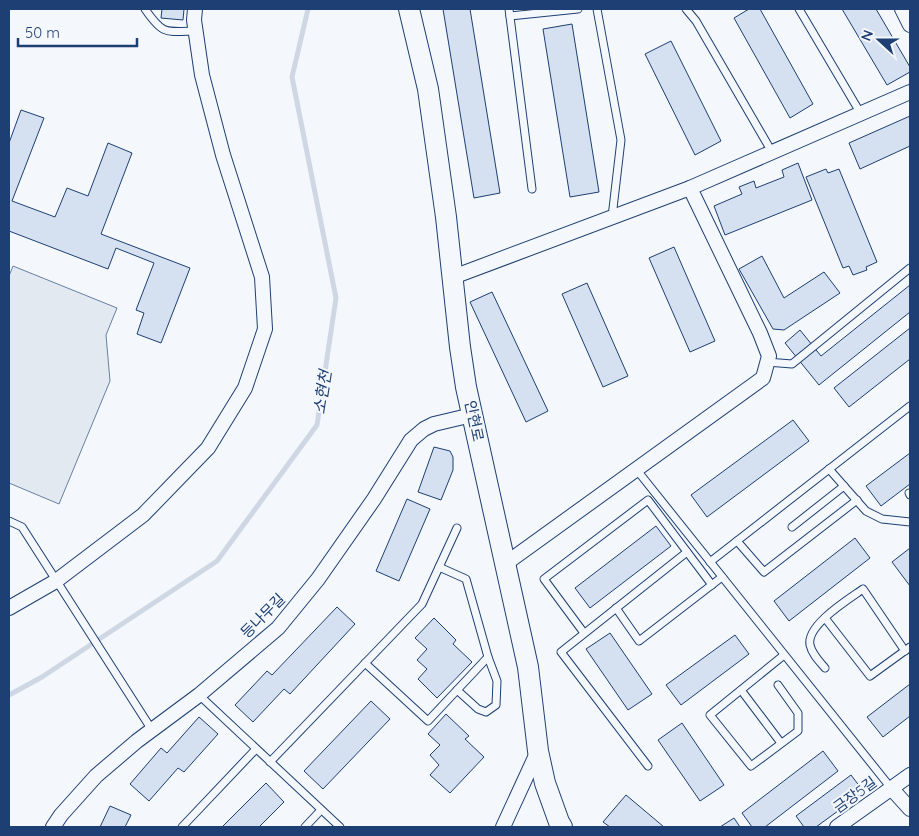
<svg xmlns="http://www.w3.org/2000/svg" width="919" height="836" font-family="Quicksand,'Noto Sans KR',sans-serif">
	<rect width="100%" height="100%" fill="#f4f7fb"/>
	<polygon fill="#e3e9f0" stroke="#687fa3" points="13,266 117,308 106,335 110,381 59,504 9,483 9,276"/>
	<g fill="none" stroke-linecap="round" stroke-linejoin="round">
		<polyline stroke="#cfd7e4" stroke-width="5" points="9,695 42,677 217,561 317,425 336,298 292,77 308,9"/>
	</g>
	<g fill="#d5e0f0" stroke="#1d3f73">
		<polygon points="162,9 184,9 183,20 161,18"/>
		<polygon points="443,9 470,9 500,193 474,198"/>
		<polygon points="749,9 760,9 813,104 790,118 734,18"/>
		<polygon points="842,9 876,9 910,67 910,72 887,85"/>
		<polygon points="572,24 599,192 570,197 543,29"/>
		<polygon points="671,41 721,141 695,155 645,54"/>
		<polygon points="21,110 44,118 12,201 55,217 67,188 88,196 108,143 132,153 101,234 190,268 161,343 137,334 144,313 136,310 154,263 116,248 108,269 9,231 9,143"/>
		<polygon points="910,116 910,146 860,169 849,143"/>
		<polygon points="798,163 812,200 725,235 714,206 742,194 739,187 754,181 756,188 784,177 782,170"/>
		<polygon points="826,169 828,173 839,169 877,262 866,267 867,270 853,275 849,266 843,268 806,177"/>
		<polygon points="674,247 715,341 690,352 649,258"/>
		<polygon points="762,256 784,298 824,272 840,293 784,330 773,329 739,269"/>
		<polygon points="587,283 628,376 603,387 562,294"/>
		<polygon points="910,285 910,312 819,385 785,343 800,330 821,356"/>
		<polygon points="492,292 548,411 526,422 470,302"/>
		<polygon points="910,328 910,359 849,407 834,388"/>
		<polygon points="793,420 809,441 707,517 691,495"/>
		<polygon points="434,447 450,451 453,457 453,470 441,500 418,492"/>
		<polygon points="910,453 910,484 881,506 866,486"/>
		<polygon points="407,499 430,509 399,581 376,571"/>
		<polygon points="656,526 671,546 590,608 575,588"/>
		<polygon points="855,538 870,558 789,621 774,601"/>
		<polygon points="910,548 910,586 892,562"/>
		<polygon points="337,607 355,624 290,694 284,689 253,722 235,705 267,671 272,675"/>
		<polygon points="434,618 456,640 453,644 472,662 437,698 418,679 427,669 417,660 427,649 415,638"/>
		<polygon points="610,633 652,694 628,710 586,649"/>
		<polygon points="735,635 749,654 681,705 666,685"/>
		<polygon points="910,684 910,716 883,737 867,717"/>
		<polygon points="371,701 390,719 323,789 304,771"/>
		<polygon points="446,714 469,736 465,739 484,757 450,793 430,775 439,765 430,755 440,745 428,734"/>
		<polygon points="199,717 218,734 184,772 178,768 149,801 130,784 161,748 167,753"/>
		<polygon points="682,723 724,785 700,801 658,740"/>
		<polygon points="823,751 838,771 765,827 752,827 742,813"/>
		<polygon points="851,775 864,792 816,827 804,827 796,816"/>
		<polygon points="266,783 284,802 259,827 222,827"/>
		<polygon points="626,795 664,827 610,827 603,822"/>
		<polygon points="110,806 131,815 125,827 100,827"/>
		<polygon points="734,818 740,827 720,827"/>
	</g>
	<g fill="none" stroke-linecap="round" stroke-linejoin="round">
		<defs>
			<g id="lane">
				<path d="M145 9C163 35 165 32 195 31"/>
				<polyline points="509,9 532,189"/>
				<polyline points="597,9 621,140 612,217"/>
				<polyline points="686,9 696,21 772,152"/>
				<polyline points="799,9 861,114"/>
				<polyline points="510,16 578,9"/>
				<polyline points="767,362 792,364 910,268"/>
				<polyline points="636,469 891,788"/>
				<polyline points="829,469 866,511 882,519 910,522"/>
				<polyline points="909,493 910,495"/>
				<polyline points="9,521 22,527 152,730"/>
				<polyline points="792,527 844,486"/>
				<polyline points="737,541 764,572 857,500"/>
				<polyline points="710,562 910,406"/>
				<polyline points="616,608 639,641 722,577"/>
				<polyline points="825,618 870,676 910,647"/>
				<polyline points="584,633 544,579 648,500 712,585"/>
				<polyline points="365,663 428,721 488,657 466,579 439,567"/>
				<path d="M825 668C819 661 812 654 810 645 806 625 849 599 863 589L905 651"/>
				<polyline points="778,685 798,713 798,731 751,766 710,715 784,655"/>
				<polyline points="457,690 478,709 486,712 496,705 497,681 488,657"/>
				<polyline points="741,690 781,743"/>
				<polyline points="199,695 340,827"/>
				<polyline points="270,762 422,604 457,528"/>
				<polyline points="648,766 561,652 687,552"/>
				<polyline points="182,827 256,749"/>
				<polyline points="305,827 321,810"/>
			</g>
			<g id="street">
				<polyline points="902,9 910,25"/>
				<polyline points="453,277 690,188 910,92"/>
				<polyline points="505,564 763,378 769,356 760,333 690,188"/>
				<polyline points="9,608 56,581 143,515 208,448 245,388 265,329 262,277 223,155 202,75 194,20 195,9"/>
				<polyline points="891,788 910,809"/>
				<polyline points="53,827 61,815 96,776 137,741 199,695 278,628 318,579 374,499 411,440 424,429 434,424 472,415"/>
				<polyline points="503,827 538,751"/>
				<polyline points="837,827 910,775"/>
			</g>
			<polyline id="secondary" points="409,9 428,89 446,217 460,347 466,387 528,667 538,751 545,783 559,822 562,827"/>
		</defs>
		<use href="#lane" stroke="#1d3f73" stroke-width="9"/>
		<use href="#street" stroke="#1d3f73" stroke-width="16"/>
		<use href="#secondary" stroke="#1d3f73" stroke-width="22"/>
		<use href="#lane" stroke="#f4f7fb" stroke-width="7"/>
		<use href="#street" stroke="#f4f7fb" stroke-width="14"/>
		<use href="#secondary" stroke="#f4f7fb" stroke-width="20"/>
	</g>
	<g text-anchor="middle" stroke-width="4" stroke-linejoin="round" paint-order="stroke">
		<g font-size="15" fill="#1d3f73" stroke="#f4f7fb">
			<text transform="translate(474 421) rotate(78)" y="5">안현로</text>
			<text transform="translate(263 616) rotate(-45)" y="5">등나무길</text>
			<text transform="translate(855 795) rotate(-36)" y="5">금장5길</text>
		</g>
		<g font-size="16" font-style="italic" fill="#1d3f73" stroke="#f4f7fb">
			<text transform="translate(322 392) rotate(-81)" y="6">소현천</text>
		</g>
	</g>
	<rect width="919" height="836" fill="none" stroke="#1d3f73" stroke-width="20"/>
	<g transform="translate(879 40) rotate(291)" stroke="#f4f7fb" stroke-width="4" paint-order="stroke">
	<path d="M0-4L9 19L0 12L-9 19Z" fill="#1d3f73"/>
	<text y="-8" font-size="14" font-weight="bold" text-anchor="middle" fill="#1d3f73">N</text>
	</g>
	<path d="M18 38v8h119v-8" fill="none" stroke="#1d3f73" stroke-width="2.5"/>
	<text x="25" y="38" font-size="15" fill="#1d3f73" stroke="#f4f7fb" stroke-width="4" paint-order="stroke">50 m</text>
</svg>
